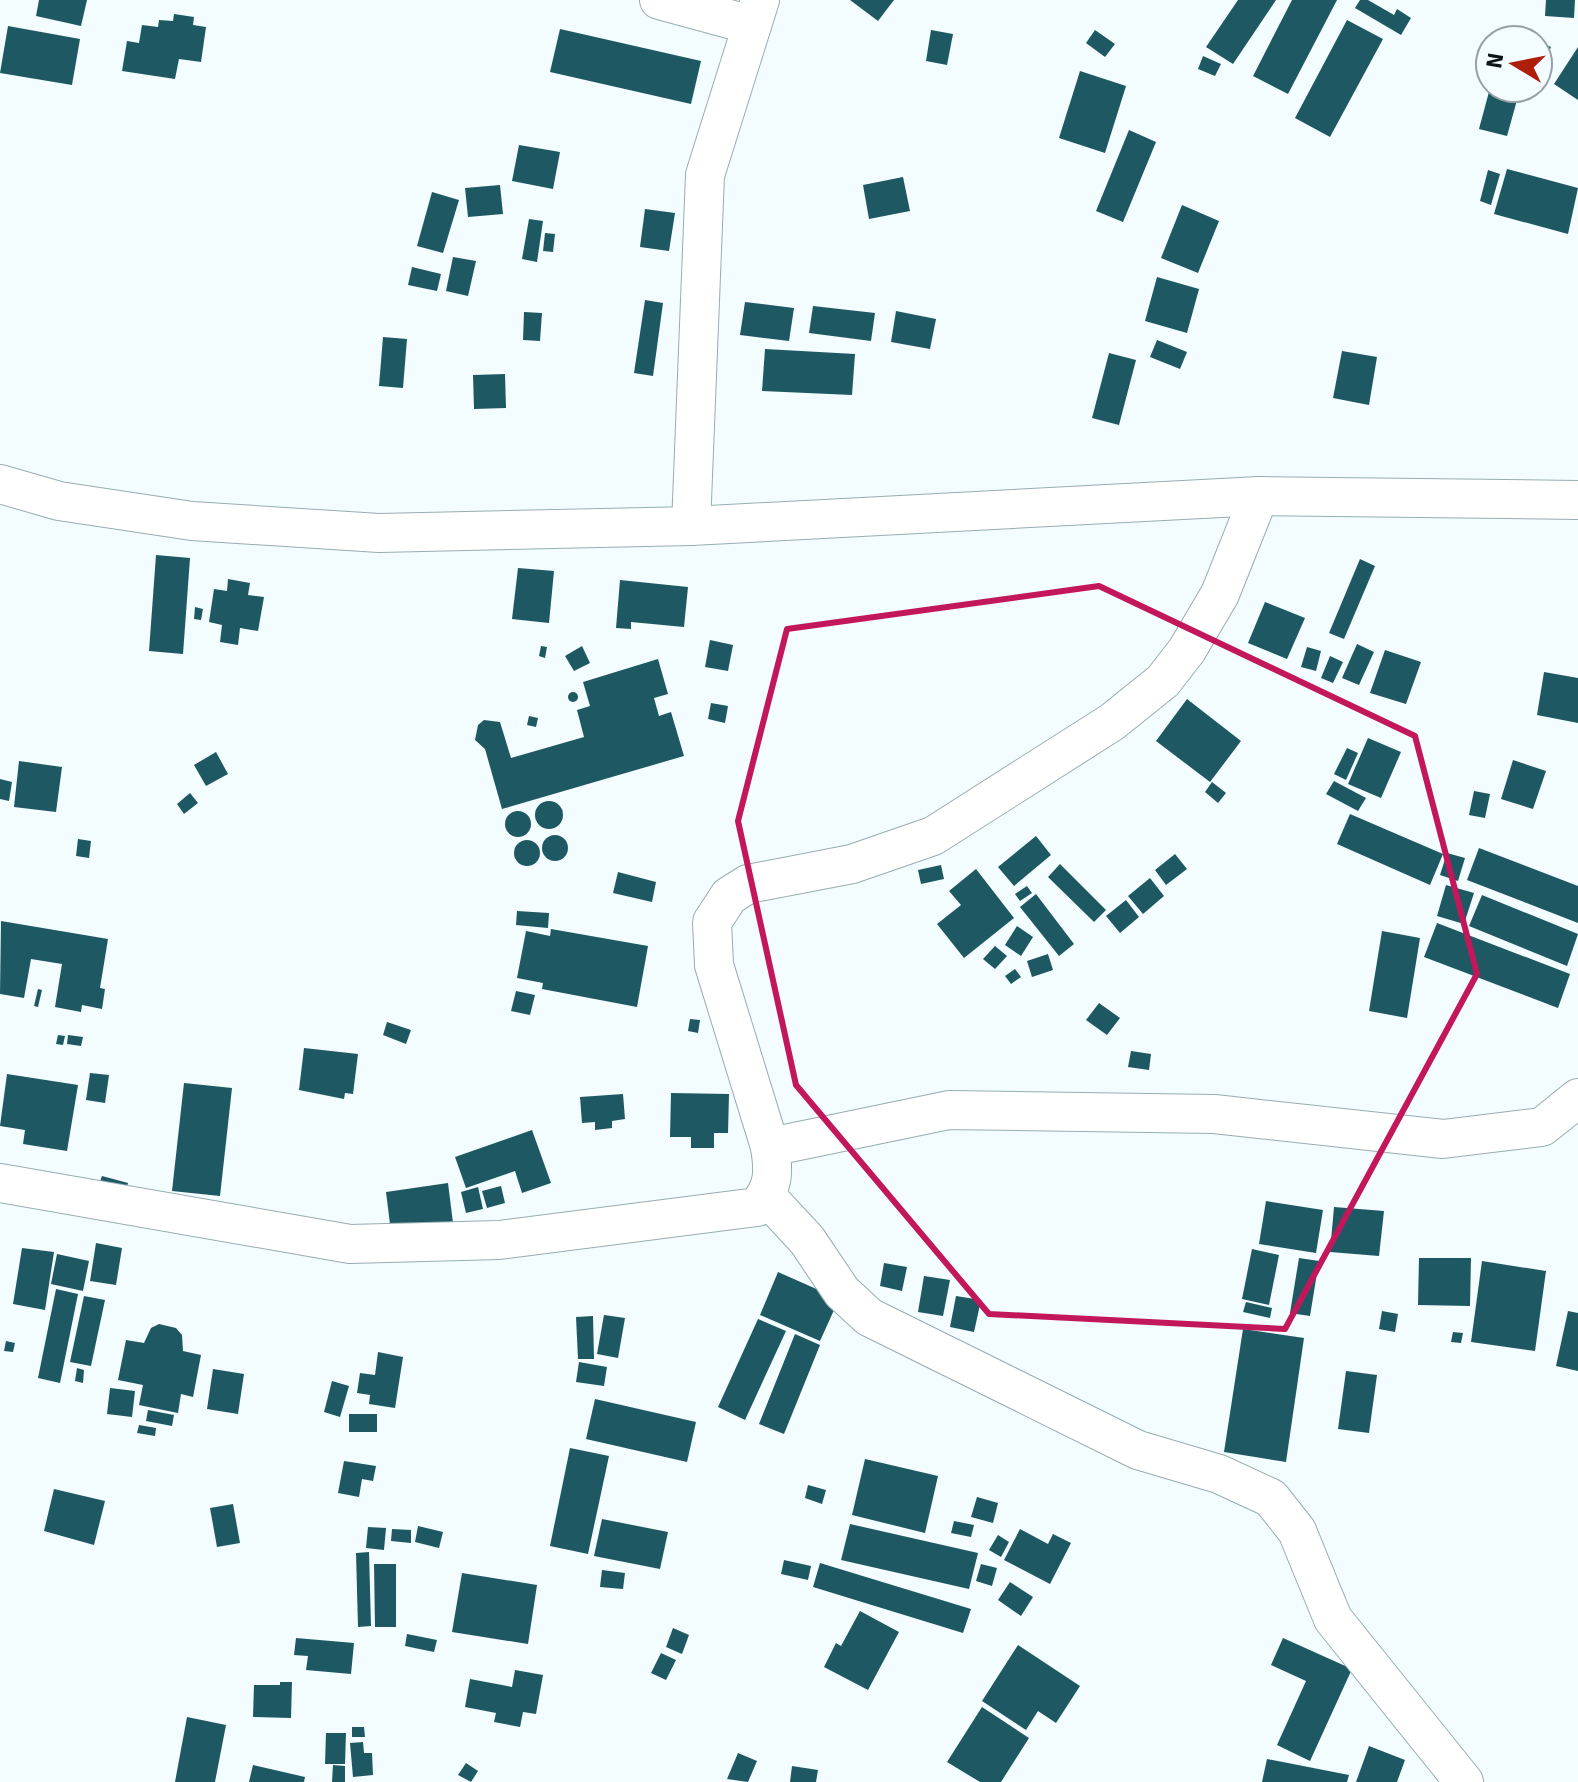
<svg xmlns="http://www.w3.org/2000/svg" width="1578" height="1782" font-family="Signika,sans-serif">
	<rect width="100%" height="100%" fill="#f3fcfe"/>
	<g fill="#1e5963">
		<polygon points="39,0 87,0 81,26 36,16"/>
		<polygon points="850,0 894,0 878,21"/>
		<polygon points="1238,0 1276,0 1233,64 1206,47"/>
		<polygon points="1292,0 1337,0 1288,94 1253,76"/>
		<polygon points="1360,0 1368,0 1394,15 1397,9 1411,18 1401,35 1355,8"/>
		<polygon points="1546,0 1575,0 1574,18 1545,16"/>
		<polygon points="174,14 194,17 193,25 206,27 201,62 179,59 175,79 122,71 127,41 139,43 142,25 158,27 159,20 173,21"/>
		<polygon points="1347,20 1383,39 1330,137 1295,118"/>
		<polygon points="8,26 80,39 72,85 0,73"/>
		<polygon points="1506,27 1519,32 1516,40 1502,40"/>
		<polygon points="560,29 701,61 691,104 550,72"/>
		<polygon points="931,30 953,34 947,65 926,61"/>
		<polygon points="1095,30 1115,44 1105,57 1086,43"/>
		<polygon points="1538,41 1551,47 1538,76"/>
		<polygon points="1578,47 1578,100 1554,84"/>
		<polygon points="1203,56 1221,64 1215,76 1198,69"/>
		<polygon points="1080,71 1126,86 1105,153 1059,138"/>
		<polygon points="1490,88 1519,93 1507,136 1479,129"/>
		<polygon points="1129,130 1156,142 1123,222 1096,211"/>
		<polygon points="519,145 560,152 553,189 512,181"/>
		<polygon points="1507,169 1578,188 1568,234 1494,214"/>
		<polygon points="1488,170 1500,174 1491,205 1480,201"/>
		<polygon points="903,177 910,211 869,219 863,185"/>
		<polygon points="500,185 503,214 468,217 465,188"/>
		<polygon points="432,192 459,200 443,253 417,246"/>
		<polygon points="1182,205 1219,221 1198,273 1161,258"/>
		<polygon points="645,209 675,213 669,251 640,247"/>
		<polygon points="529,219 543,221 537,262 522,259"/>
		<polygon points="545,233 555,234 553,252 543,251"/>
		<polygon points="453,257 476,261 468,296 446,291"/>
		<polygon points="412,267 441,274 437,291 408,285"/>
		<polygon points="1157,277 1199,289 1187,333 1145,321"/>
		<polygon points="645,300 663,303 653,376 634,373"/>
		<polygon points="745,302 794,308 789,341 740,335"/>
		<polygon points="813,306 875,313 871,341 809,333"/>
		<polygon points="896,311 936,319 930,349 891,342"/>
		<polygon points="524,312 542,313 540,341 523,340"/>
		<polygon points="383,337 407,339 403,388 379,386"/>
		<polygon points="1157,340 1187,352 1180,369 1150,357"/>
		<polygon points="765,349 855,354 852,395 762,391"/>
		<polygon points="1342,351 1377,357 1369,405 1333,398"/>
		<polygon points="1109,353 1136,360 1119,425 1092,418"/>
		<polygon points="505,374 506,408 474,409 473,375"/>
		<polygon points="156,555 190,558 183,654 149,651"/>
		<polygon points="1360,559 1375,566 1344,639 1329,633"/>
		<polygon points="518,568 554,571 549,623 512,619"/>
		<polygon points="228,579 250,583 248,595 264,597 258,631 240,628 238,645 220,642 222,625 209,622 214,589 227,591"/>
		<polygon points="620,580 688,587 684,627 631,622 631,629 616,628"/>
		<polygon points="1265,602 1305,618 1287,659 1248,643"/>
		<polygon points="195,607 203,609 201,620 194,619"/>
		<polygon points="710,640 733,645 728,671 705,667"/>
		<polygon points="1357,644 1374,652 1359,685 1342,678"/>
		<polygon points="541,646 547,647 545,658 539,656"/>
		<polygon points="582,646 590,663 574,671 565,656"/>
		<polygon points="1307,647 1321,651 1316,671 1301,667"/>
		<polygon points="1385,650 1421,662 1406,704 1370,693"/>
		<polygon points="1330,656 1343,662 1333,683 1321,678"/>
		<polygon points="658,659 668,694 654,698 659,716 671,712 684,756 502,809 485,749 475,740 478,725 484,720 500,722 511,758 584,737 577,710 590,706 583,682"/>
		<polygon points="1544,672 1578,678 1578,723 1537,715"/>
		<circle cx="573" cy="697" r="5"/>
		<polygon points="1187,699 1241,741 1210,782 1156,741"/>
		<polygon points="711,703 728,706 725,723 708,719"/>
		<polygon points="529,716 538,718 536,727 527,725"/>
		<polygon points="1368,738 1401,752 1381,798 1348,784"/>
		<polygon points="1347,748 1358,753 1346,780 1334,774"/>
		<polygon points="216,752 228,774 206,786 194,765"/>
		<polygon points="1513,760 1546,771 1533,809 1501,799"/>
		<polygon points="19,761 62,767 56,812 14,807"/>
		<polygon points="0,779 12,782 9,801 0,799"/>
		<polygon points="1334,781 1366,798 1358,811 1326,794"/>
		<polygon points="1212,782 1226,793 1218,803 1205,792"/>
		<polygon points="1474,791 1490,794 1485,818 1469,815"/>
		<polygon points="190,793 198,803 184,814 177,804"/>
		<circle cx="549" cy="815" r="14"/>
		<circle cx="518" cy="824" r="13"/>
		<polygon points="1350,814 1443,854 1430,885 1337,844"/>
		<circle cx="555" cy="848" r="13"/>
		<polygon points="1036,836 1051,855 1014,886 998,867"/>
		<polygon points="78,839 91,841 89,858 76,856"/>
		<circle cx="527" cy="853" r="13"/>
		<polygon points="1479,848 1578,886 1578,923 1467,880"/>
		<polygon points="1447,853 1465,858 1458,881 1440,875"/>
		<polygon points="1175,854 1187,869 1166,885 1155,870"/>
		<polygon points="1060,864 1106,910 1094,922 1048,877"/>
		<polygon points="941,865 944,879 921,884 918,870"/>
		<polygon points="976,869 1014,918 964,958 937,924 961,905 949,891"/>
		<polygon points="618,872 656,882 652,902 613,893"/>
		<polygon points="1150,878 1164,896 1143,914 1128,896"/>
		<polygon points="1446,885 1474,893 1464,924 1437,916"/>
		<polygon points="1027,886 1032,893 1020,901 1015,894"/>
		<polygon points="1036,894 1074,944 1059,956 1020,907"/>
		<polygon points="1482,895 1578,934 1567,966 1469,926"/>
		<polygon points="1126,900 1139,917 1120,933 1106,916"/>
		<polygon points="517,911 549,913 548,928 516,925"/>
		<polygon points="1,921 108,939 100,988 105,989 102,1009 82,1005 81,1012 55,1007 62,964 31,959 24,998 0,994"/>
		<polygon points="1437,923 1570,974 1558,1008 1424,957"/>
		<polygon points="1017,926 1033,937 1021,956 1005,945"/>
		<polygon points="551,929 648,946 637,1007 542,989 543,983 517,978 526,931 550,936"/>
		<polygon points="1382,931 1420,938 1407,1018 1369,1011"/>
		<polygon points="995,946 1007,956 995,969 983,959"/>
		<polygon points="1048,954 1053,970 1032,977 1027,961"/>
		<polygon points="1015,969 1021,977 1011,984 1005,976"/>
		<polygon points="38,989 42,990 38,1007 34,1006"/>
		<polygon points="516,991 535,995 530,1015 511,1011"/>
		<polygon points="1099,1003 1120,1018 1107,1035 1086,1020"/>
		<polygon points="690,1019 700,1020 698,1033 688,1031"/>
		<polygon points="387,1022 411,1030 406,1044 383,1035"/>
		<polygon points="58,1035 65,1036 63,1045 56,1044"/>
		<polygon points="68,1035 83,1037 81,1046 67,1044"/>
		<polygon points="304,1048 358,1054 353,1094 345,1093 344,1099 299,1090"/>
		<polygon points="1131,1051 1151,1054 1149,1070 1128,1067"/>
		<polygon points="90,1073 109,1075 105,1103 86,1100"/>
		<polygon points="7,1074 78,1085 67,1151 23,1144 25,1130 0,1126"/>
		<polygon points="184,1083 232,1088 220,1196 172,1191"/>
		<polygon points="671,1093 729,1094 728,1133 714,1133 714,1148 691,1148 691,1137 670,1137"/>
		<polygon points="623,1094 625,1119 612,1121 612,1128 595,1130 595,1122 582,1123 580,1097"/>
		<polygon points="532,1130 551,1183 522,1193 515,1171 466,1188 455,1157"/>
		<polygon points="102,1176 128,1183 126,1191 99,1184"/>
		<polygon points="448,1183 453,1223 391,1232 386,1192"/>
		<polygon points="501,1186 505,1203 487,1208 482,1191"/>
		<polygon points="478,1187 483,1209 466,1213 461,1192"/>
		<polygon points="1266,1201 1323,1210 1316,1253 1259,1244"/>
		<polygon points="1334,1207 1384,1211 1379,1256 1330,1252"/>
		<polygon points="96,1243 122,1248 116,1285 90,1281"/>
		<polygon points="22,1248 54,1252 45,1310 13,1304"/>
		<polygon points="1252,1249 1279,1255 1269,1305 1242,1299"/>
		<polygon points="57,1254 89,1261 83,1291 51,1284"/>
		<polygon points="1299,1258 1319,1261 1310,1316 1290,1313"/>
		<polygon points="1419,1258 1471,1258 1470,1306 1418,1305"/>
		<polygon points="1482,1261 1546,1271 1535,1351 1471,1342"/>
		<polygon points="884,1263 907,1267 902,1291 880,1286"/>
		<polygon points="778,1272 839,1299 820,1341 760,1315"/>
		<polygon points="924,1276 950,1280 943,1316 918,1312"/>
		<polygon points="56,1289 78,1294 60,1383 38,1378"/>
		<polygon points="84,1296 105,1300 91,1366 70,1362"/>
		<polygon points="956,1296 981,1300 974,1332 950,1327"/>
		<polygon points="1246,1302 1272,1308 1270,1318 1243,1312"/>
		<polygon points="1382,1311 1398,1314 1395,1332 1379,1329"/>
		<polygon points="1568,1311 1578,1313 1578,1371 1556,1366"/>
		<polygon points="604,1315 625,1318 618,1358 597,1354"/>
		<polygon points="593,1316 594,1359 578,1359 576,1317"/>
		<polygon points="758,1319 786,1331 745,1420 718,1407"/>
		<polygon points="159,1324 176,1328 182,1335 183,1351 201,1355 193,1397 181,1394 178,1413 139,1405 143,1385 118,1380 126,1340 144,1343 151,1328"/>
		<polygon points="1243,1329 1304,1338 1286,1462 1224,1452"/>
		<polygon points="1453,1332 1463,1333 1461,1343 1451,1342"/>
		<polygon points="795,1334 820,1345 784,1434 759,1424"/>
		<polygon points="6,1341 15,1343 13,1352 4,1351"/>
		<polygon points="378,1352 403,1357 395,1408 369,1404 370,1395 357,1393 360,1373 375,1375"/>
		<polygon points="579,1362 607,1367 604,1386 576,1382"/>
		<polygon points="77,1368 84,1370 83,1383 75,1381"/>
		<polygon points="213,1369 244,1374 238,1414 207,1409"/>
		<polygon points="1346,1371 1377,1375 1369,1433 1338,1429"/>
		<polygon points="332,1381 349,1386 340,1417 324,1412"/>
		<polygon points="110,1388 135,1391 132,1417 107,1414"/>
		<polygon points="595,1399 696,1422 687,1462 586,1439"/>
		<polygon points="148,1410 174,1415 172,1426 146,1421"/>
		<rect x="349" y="1414" width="28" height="18"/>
		<polygon points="139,1425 156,1428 155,1436 137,1433"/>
		<polygon points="570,1448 609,1456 588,1554 550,1546"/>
		<polygon points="865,1459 938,1476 925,1533 852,1515"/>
		<polygon points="344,1461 376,1466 373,1481 362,1479 359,1497 338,1493"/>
		<polygon points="808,1485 826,1490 822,1504 805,1498"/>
		<polygon points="54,1489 105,1501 94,1545 44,1531"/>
		<polygon points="977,1497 998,1503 993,1523 971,1517"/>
		<polygon points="233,1504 240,1543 217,1547 210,1508"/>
		<polygon points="602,1519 668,1532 660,1569 594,1556"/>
		<polygon points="954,1521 974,1525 971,1537 951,1533"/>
		<polygon points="850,1524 978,1553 969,1589 841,1560"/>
		<polygon points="418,1526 443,1532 439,1548 415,1542"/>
		<polygon points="368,1527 386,1528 384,1550 366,1548"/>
		<polygon points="392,1529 411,1530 411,1543 391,1541"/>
		<polygon points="1020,1529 1048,1544 1053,1534 1071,1543 1050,1584 1004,1560"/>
		<polygon points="998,1535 1009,1542 1001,1557 989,1550"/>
		<polygon points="369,1552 371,1626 358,1627 356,1553"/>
		<polygon points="784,1560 811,1566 808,1580 781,1574"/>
		<polygon points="820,1563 971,1609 963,1633 813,1587"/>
		<polygon points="374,1564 396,1564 396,1627 375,1627"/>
		<polygon points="981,1564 997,1568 992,1586 976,1581"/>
		<polygon points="602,1570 625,1573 623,1589 600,1587"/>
		<polygon points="462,1573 537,1585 528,1644 452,1632"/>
		<polygon points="1010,1582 1033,1597 1021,1616 998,1600"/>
		<polygon points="860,1611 899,1632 868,1690 824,1667 836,1643 841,1646"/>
		<polygon points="673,1628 689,1635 682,1654 666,1647"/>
		<polygon points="407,1634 437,1640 434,1652 405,1646"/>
		<polygon points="296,1638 354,1643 351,1674 306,1670 308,1656 294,1655"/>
		<polygon points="1283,1638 1352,1669 1310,1761 1277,1745 1306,1681 1271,1665"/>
		<polygon points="1018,1645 1080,1686 1056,1723 1038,1711 1026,1730 982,1701"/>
		<polygon points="661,1653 676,1660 666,1680 651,1673"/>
		<polygon points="515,1670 543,1675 536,1714 523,1712 520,1727 494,1722 496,1713 465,1707 470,1679 512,1687"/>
		<polygon points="280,1682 292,1682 291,1718 253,1717 254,1685 280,1685"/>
		<polygon points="982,1707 1029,1738 1001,1782 980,1782 947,1762"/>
		<polygon points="187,1717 226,1725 215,1782 175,1782"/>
		<polygon points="352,1727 364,1727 365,1737 352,1737"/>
		<polygon points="326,1733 346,1733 345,1764 325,1764"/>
		<polygon points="363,1742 364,1753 372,1753 373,1775 353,1777 350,1743"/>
		<polygon points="1369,1746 1405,1760 1397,1782 1356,1782"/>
		<polygon points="738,1753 757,1761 748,1782 727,1779"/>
		<polygon points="1267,1759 1349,1775 1347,1782 1262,1782"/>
		<polygon points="466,1763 478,1771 471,1782 458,1775"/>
		<polygon points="253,1765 305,1777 304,1782 249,1782"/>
		<polygon points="333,1765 345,1766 345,1782 332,1782"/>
		<polygon points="792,1766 818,1770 816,1782 790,1782"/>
	</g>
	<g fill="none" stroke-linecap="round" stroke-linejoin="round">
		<defs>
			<g id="street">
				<polyline points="659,0 751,25"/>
				<polyline points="0,484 59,501 192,521 379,533 691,526 1259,496 1578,500"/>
				<polyline points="691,526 705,175 760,0"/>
				<polyline points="770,1147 949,1110 1214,1114 1443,1139 1542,1127 1578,1098"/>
				<path d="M0 1183 350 1244 499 1240 757 1207C774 1187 774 1172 770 1147L714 965 712 922 729 896 748 884 852 864 933 836 1112 722 1163 681 1187 650 1220 594 1259 496"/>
				<polyline points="766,1196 807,1240 842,1292 869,1317 1138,1450 1219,1474 1271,1498 1297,1531 1333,1619 1464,1782"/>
			</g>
		</defs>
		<use href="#street" stroke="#97adb2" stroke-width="40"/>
		<use href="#street" stroke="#fff" stroke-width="38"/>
	</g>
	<path fill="none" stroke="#c2185b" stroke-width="6" stroke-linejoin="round" d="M1099 586 1415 736 1477 974 1285 1329 989 1314 796 1085 738 821 787 629Z"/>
	<g transform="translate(1514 64) rotate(280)"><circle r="38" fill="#f3fcfe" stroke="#97a0a2" stroke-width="2"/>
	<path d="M0-6L14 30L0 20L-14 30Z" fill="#ae1f09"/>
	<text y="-12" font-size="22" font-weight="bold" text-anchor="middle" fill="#0d1517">N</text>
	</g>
</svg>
